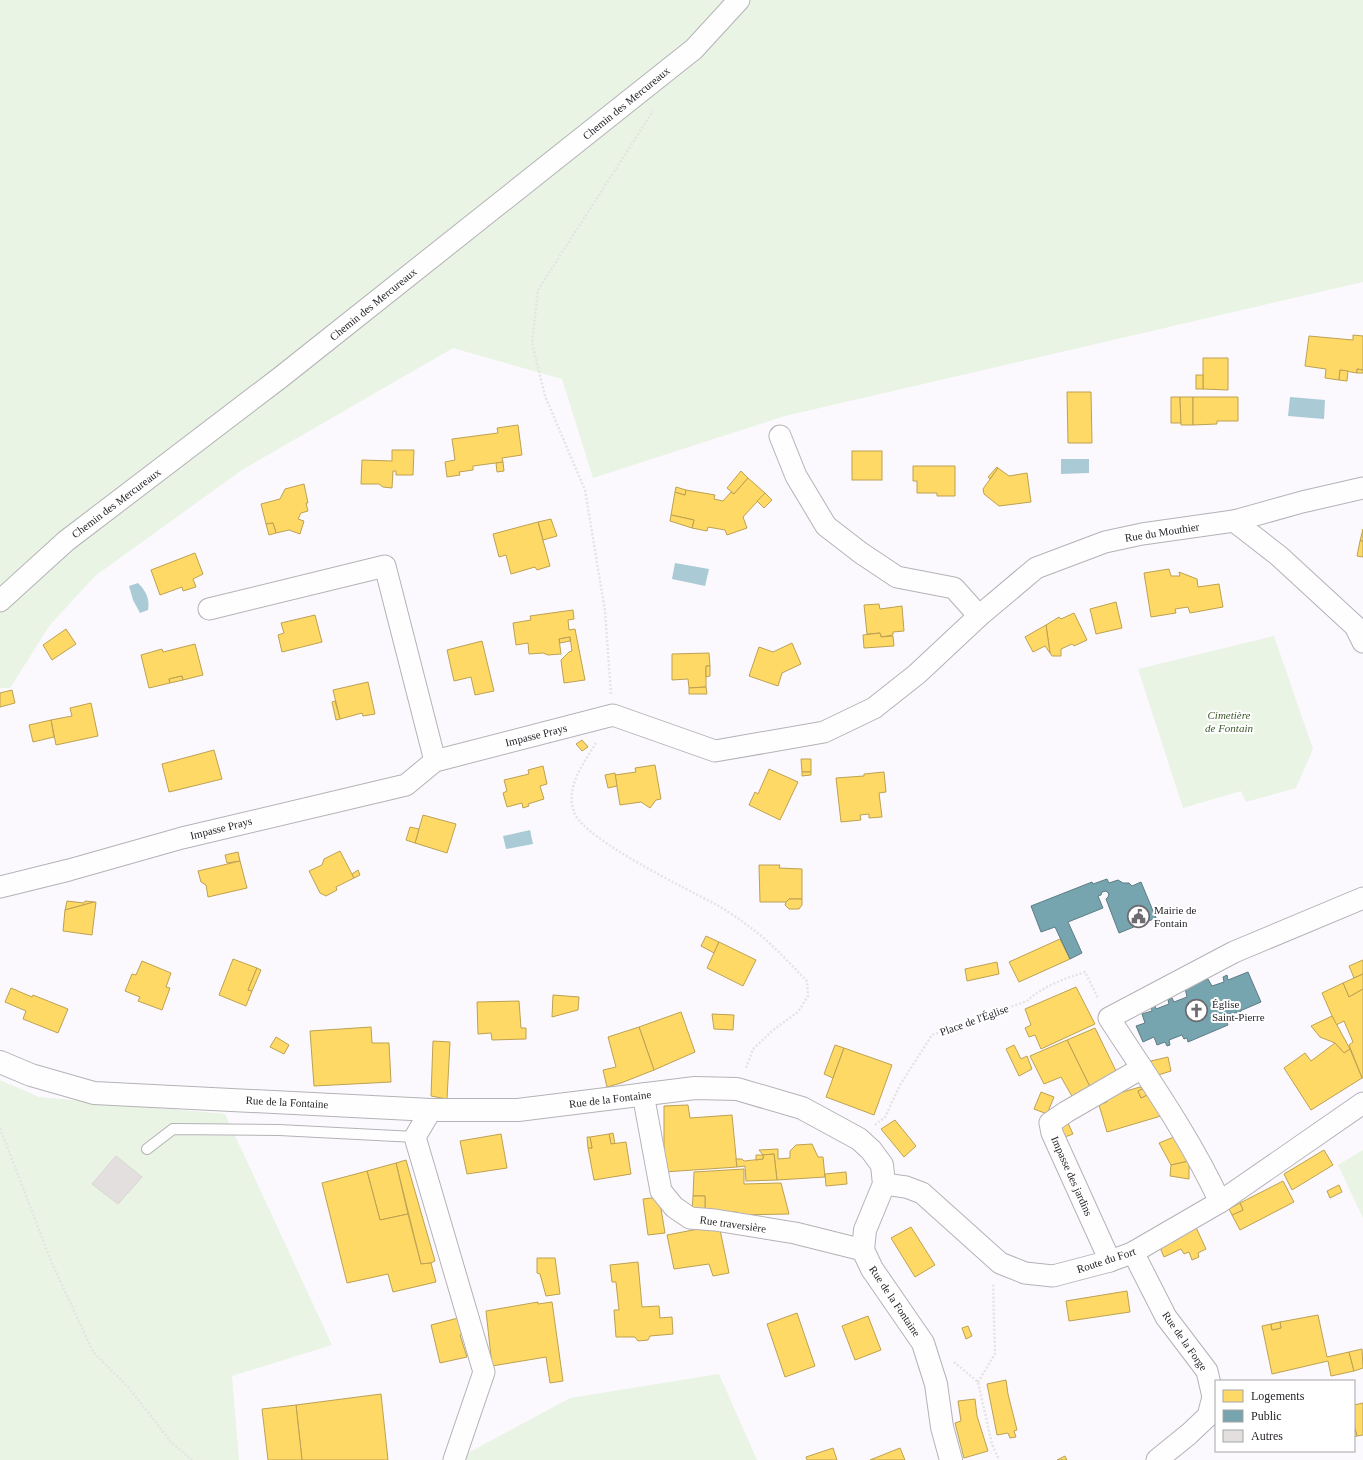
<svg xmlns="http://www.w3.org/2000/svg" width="1363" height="1460" font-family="'Times New Roman',serif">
	<rect width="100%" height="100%" fill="#fbf9fd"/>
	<g fill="#e9f4e4">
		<polygon points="0,0 1363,0 1363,282 785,416 593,478 562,379 453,348 242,470 95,576 50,625 10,688 0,688"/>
		<polygon points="1274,636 1313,749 1296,788 1246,802 1241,791 1183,808 1138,669"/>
		<polygon points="0,1080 39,1097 225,1114 332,1345 232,1376 239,1460 0,1460"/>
		<polygon points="1363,1150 1363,1218 1338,1165"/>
		<polygon points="719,1374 757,1460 455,1460 570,1398"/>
	</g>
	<g fill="#aacbd6">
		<polygon points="1290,397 1325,400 1324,419 1288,416"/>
		<polygon points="1061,459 1089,459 1089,473 1061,474"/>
		<polygon points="675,563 709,569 705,586 672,579"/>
		<path d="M138 583C146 591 150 599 148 610L140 613 133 600 129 586Z"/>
		<polygon points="530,830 533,844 506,849 503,836"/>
	</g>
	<g fill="#ffd966" stroke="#bda152">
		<polygon points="1353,335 1363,336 1363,370 1357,369 1357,373 1340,370 1339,380 1325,378 1326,369 1305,366 1309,336 1353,340"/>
		<polygon points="1203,358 1228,358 1228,390 1203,389"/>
		<polygon points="1357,369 1363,370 1363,373 1357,373"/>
		<polygon points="1340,370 1348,371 1347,381 1339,380"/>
		<rect x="1196" y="375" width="7" height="14"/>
		<polygon points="1067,392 1091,392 1092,443 1068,443"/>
		<polygon points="1171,397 1180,397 1181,423 1171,423"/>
		<polygon points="1180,397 1193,397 1193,425 1181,425"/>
		<polygon points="1193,397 1238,397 1238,421 1217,421 1217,424 1193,425"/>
		<polygon points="518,425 522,455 502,458 503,462 473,466 473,470 459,472 460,475 447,477 445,462 455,460 452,439 498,433 497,428"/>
		<polygon points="392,450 414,450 413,475 396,475 396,471 393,471 392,488 383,487 379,484 361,484 362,460 392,461"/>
		<rect x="852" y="451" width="30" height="29"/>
		<polygon points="503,462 504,471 497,472 496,463"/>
		<polygon points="913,466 955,466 955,496 937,496 937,493 917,493 917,481 913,481"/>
		<polygon points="997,467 998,468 990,479 988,477"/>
		<polygon points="998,468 1009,476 1027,473 1031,502 999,506 984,494 983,489"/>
		<polygon points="741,471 748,478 734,494 727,488"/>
		<polygon points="748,478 765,493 743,517 747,528 727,535 725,530 708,527 707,531 692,528 694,520 671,515 675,492 685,495 686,490 715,495 714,499 723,501 731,492 734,494"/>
		<polygon points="304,484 308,503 306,503 308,511 301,513 298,519 304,521 300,534 289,530 276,533 273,523 266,524 261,504 280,499 285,489"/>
		<polygon points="676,487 686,490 685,495 675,492"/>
		<polygon points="765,493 772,500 764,508 757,501"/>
		<polygon points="671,515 694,520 692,528 670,521"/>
		<polygon points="551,519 557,536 543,540 538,522"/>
		<polygon points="538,522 550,566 537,570 535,567 511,574 506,555 499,557 493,534"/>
		<polygon points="273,523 276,533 269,535 266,524"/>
		<polygon points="1363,529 1363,541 1360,541"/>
		<polygon points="1360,541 1363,541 1363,557 1357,556"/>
		<polygon points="195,553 203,574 193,579 196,587 183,591 182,587 160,595 151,570"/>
		<polygon points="1169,569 1171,576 1180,576 1179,572 1197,579 1198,587 1219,584 1223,607 1190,613 1188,607 1175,609 1176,613 1151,617 1144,573"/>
		<polygon points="1116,602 1122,628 1096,634 1090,609"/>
		<polygon points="879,604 880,609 902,606 904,631 893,632 893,635 881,637 880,633 867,634 864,605"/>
		<polygon points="573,610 574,619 568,620 569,630 575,629 585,680 564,683 561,660 569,652 572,651 570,637 559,639 561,654 548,655 543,653 529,654 528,643 516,645 513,623 531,620 530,616"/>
		<polygon points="1074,613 1087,640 1074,646 1072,644 1061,649 1061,656 1052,656 1050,653 1046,625 1059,617 1061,619"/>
		<polygon points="315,615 322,642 282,652 278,635 284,633 281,623"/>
		<polygon points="1046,625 1050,653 1045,646 1033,652 1025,637"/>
		<polygon points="66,629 76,644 52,660 43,645"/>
		<polygon points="880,633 881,637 893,636 894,646 864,648 863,635"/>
		<polygon points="570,637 570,641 560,643 559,639"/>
		<polygon points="482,641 494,691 475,695 471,677 454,681 447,650"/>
		<polygon points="792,643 801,664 782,673 778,686 749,676 759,647 773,652"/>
		<polygon points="195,644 203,675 183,680 182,676 169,679 170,683 149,688 141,655 162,649 163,652"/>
		<polygon points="709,653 710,666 706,666 706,687 689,688 688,679 672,680 672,654"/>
		<polygon points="706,666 710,666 710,676 706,677"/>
		<polygon points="182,676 183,680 170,683 169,679"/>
		<polygon points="368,682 375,714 363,716 362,713 340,719 333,690"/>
		<polygon points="706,687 707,694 689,694 689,688"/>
		<polygon points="12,690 15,703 0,707 0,693"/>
		<polygon points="335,701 340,719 336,720 332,702"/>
		<polygon points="91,703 98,736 56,745 51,720 72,716 70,708"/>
		<polygon points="51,720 54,737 33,742 29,725"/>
		<polygon points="582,740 588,747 582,751 576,744"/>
		<polygon points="214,750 222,779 169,792 162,764"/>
		<polygon points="801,759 811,759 811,772 802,772"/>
		<polygon points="655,765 661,799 656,800 650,808 641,802 620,805 615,775 636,772 635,768"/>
		<polygon points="543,766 547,784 540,786 544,799 528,804 529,806 523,808 522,803 507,807 503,793 507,791 504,780 529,774 528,770"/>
		<polygon points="769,769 798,782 780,820 749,805 755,792 758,794"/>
		<polygon points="802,772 811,772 811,775 802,776"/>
		<polygon points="884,772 886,792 879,793 882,817 869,818 869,814 860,815 861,820 841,822 836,778 864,776 864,774"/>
		<polygon points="615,773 617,786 608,788 605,775"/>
		<polygon points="423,815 456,824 447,853 415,843"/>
		<polygon points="410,827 419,829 415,843 406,840"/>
		<polygon points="340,851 354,878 336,887 337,890 326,896 320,893 309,871 322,865 324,859"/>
		<polygon points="238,852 240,861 227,863 225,855"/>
		<polygon points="240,861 247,888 208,897 206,885 201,882 198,871"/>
		<polygon points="759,865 780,865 779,868 802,869 802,899 789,899 786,902 760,902"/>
		<polygon points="358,870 360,875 354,878 352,874"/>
		<polygon points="789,899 802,899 802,905 799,909 789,909 785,905 786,902"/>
		<polygon points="67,901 84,903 85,901 94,902 65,910"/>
		<polygon points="94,902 96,902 92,935 63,931 65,910"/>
		<polygon points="706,936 719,942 714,953 701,946"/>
		<polygon points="1060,939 1070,959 1019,982 1009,962"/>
		<polygon points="719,942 756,960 743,986 707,968"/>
		<polygon points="233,959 257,968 248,990 252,991 246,1006 219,995"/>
		<polygon points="1363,960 1363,974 1354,978 1349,966"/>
		<polygon points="142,961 171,973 166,987 170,988 162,1010 138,1001 140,997 125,991 132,974 136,975"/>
		<polygon points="997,962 999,974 967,981 965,969"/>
		<polygon points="257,968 261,970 252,991 248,990"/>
		<polygon points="1363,974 1363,989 1349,997 1343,983"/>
		<polygon points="1343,983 1349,997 1363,989 1363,1078 1362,1078 1349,1045 1353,1042 1344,1021 1336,1025 1322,993"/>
		<polygon points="1076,987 1095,1024 1041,1049 1035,1035 1029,1037 1025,1028 1031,1025 1025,1009"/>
		<polygon points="11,988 32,997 33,995 68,1009 58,1033 23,1019 26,1011 5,1002"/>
		<polygon points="553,995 579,997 578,1010 552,1017"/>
		<polygon points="519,1001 521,1028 526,1028 526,1039 492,1040 491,1033 478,1034 477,1002"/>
		<polygon points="681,1012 695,1052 654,1070 639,1027"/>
		<polygon points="712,1014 734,1015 733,1030 714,1029"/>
		<polygon points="1332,1016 1350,1049 1344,1053 1335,1043 1320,1037 1311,1026"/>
		<polygon points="371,1027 372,1043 389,1043 391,1082 314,1086 310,1031"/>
		<polygon points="639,1027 654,1070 621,1083 607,1087 603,1070 616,1067 608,1037"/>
		<polygon points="1095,1028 1117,1073 1091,1089 1067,1040"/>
		<polygon points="276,1037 289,1045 284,1054 270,1047"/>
		<polygon points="1067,1040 1091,1089 1073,1098 1061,1077 1044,1084 1030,1056"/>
		<polygon points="433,1041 450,1042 447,1099 431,1096"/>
		<polygon points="1335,1043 1344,1053 1350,1049 1362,1078 1311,1110 1284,1068 1305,1053 1311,1061"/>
		<polygon points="835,1045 844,1048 833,1078 824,1074"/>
		<polygon points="1014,1045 1021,1059 1027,1056 1032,1069 1019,1076 1006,1049"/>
		<polygon points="844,1048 892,1065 874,1115 826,1097"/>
		<polygon points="1168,1057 1171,1071 1155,1076 1151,1061"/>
		<polygon points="1140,1087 1143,1089 1138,1091 1141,1098 1147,1095 1161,1116 1107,1132 1099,1105 1107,1102 1106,1097"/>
		<polygon points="1143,1089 1147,1095 1141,1098 1138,1091"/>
		<polygon points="1041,1092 1054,1097 1047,1114 1034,1109"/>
		<polygon points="688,1105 690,1118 732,1115 737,1167 664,1172 664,1106"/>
		<polygon points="895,1120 916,1146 904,1157 881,1129"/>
		<polygon points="1067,1121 1073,1134 1062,1138 1056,1126"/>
		<polygon points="613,1133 615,1144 611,1144 609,1134"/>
		<polygon points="501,1134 507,1168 467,1174 460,1141"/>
		<polygon points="609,1134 611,1144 626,1142 631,1174 594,1180 588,1148 592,1148 590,1137"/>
		<polygon points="587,1137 590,1137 592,1148 588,1148"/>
		<polygon points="1174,1137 1189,1161 1171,1165 1159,1143"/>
		<polygon points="812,1144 818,1157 823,1157 825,1177 777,1180 774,1154 763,1155 759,1150 778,1149 778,1159 790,1158 790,1151 796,1145"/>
		<polygon points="1324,1150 1333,1165 1292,1190 1284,1174"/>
		<polygon points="774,1154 777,1180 746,1181 745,1166 737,1167 736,1159 742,1159 744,1161 763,1159 763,1155"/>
		<polygon points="756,1155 763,1155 763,1159 756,1160"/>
		<polygon points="406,1160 435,1261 431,1263 421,1264 396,1163"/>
		<polygon points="1189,1161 1189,1179 1170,1176 1171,1165"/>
		<polygon points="396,1163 408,1214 380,1220 367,1171"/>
		<polygon points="744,1169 744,1184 781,1183 789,1214 737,1215 737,1212 705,1214 705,1196 693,1196 694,1172"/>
		<polygon points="367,1171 380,1220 408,1214 421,1264 431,1263 436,1282 393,1292 388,1274 347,1283 322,1183"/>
		<polygon points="846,1172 847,1184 826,1186 825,1174"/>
		<polygon points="1283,1181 1294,1202 1240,1230 1232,1215 1243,1210 1240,1203"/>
		<polygon points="1339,1185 1342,1192 1330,1198 1327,1191"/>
		<polygon points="693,1196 705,1196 705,1214 692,1212"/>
		<polygon points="659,1197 665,1233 648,1235 643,1199"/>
		<polygon points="1240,1203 1243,1210 1232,1215 1229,1209"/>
		<polygon points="719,1225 729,1273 713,1276 709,1264 674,1269 667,1235"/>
		<polygon points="1195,1225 1206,1249 1198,1253 1199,1257 1192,1260 1189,1252 1184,1254 1181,1249 1164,1257 1158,1243"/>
		<polygon points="911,1227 935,1265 915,1277 891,1238"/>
		<polygon points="537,1258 555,1258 560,1294 546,1296 540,1274 537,1273"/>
		<polygon points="638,1262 642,1307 659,1306 660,1318 672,1317 673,1334 650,1336 648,1340 638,1341 635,1337 616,1337 614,1310 619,1310 616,1282 612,1282 610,1265"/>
		<polygon points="1127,1291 1130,1312 1069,1321 1066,1301"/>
		<polygon points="538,1302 538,1304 552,1302 563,1381 550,1383 546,1357 492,1366 486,1311"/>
		<polygon points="797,1313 815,1366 785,1377 767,1324"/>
		<polygon points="1318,1315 1327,1357 1349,1352 1354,1371 1331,1376 1328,1361 1272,1374 1262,1326 1271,1324 1272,1330 1281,1328 1280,1322"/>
		<polygon points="868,1316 881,1350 855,1360 842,1326"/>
		<polygon points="462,1317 466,1333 460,1335 467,1357 440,1363 431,1325"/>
		<polygon points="1280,1322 1281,1328 1272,1330 1271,1324"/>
		<polygon points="968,1326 972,1336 966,1339 962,1328"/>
		<polygon points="1362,1349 1363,1368 1354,1371 1349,1352"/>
		<polygon points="1006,1380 1008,1394 1017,1430 1014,1431 1016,1437 1010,1438 1008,1433 997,1435 987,1384"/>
		<polygon points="381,1394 388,1460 302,1460 296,1405"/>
		<polygon points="975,1399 977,1416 988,1451 964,1458 955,1423 961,1421 958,1401"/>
		<polygon points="1363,1403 1363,1435 1357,1436 1354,1425 1354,1405"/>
		<polygon points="296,1405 302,1460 268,1460 262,1409"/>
		<polygon points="1354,1425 1357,1436 1354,1437"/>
		<polygon points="833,1448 837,1460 807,1460 806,1457"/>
		<polygon points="900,1448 905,1460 870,1460"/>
		<polygon points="1065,1456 1067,1460 1057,1460"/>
	</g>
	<g fill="#76a5af" stroke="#5d7c85">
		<polygon points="1107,879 1109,883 1118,880 1123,883 1129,883 1132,886 1141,882 1156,918 1119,933 1106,899 1108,897 1109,894 1106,891 1102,892 1101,895 1098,896 1103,908 1068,922 1082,953 1070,959 1055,927 1041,932 1031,906 1092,882 1093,884"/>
		<polygon points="1248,972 1261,1002 1240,1011 1242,1015 1238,1017 1237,1012 1225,1018 1228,1025 1188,1042 1187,1038 1184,1039 1182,1035 1169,1040 1170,1045 1167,1046 1165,1042 1157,1045 1154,1037 1143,1042 1136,1026 1145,1023 1142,1014 1152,1011 1151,1007 1155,1005 1156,1009 1169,1004 1168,1000 1172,998 1174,1002 1187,997 1185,988 1208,979 1212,986 1224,982 1223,977 1227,975 1228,980"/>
	</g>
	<polygon fill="#e3dfdf" stroke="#d9d5d5" points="116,1156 142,1177 118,1204 92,1184"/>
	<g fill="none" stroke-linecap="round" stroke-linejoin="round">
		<defs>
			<polyline id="service" points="147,1149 173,1129 279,1130 415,1137"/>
			<g id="minor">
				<polyline points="780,436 796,476 826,526 861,553 897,577 954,588 979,616"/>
				<polyline points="1234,521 1279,556 1355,626 1363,642"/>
				<polyline points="0,601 66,541 281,377 694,49 739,0"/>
				<polyline points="209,609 385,566 435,761"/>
				<polyline points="0,887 69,870 182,838 406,785 435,761 613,715 715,751 824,732 874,708 917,674 979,616 1036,568 1105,542 1142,534 1234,521 1302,502 1363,488"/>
				<polyline points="643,1094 661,1191 674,1207 690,1218 715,1220 795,1233 863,1250"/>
				<polyline points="431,1110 415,1137 484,1372 454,1460"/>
				<polyline points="884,1184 906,1187 922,1193 1000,1263 1025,1273 1053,1276 1110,1261 1132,1253 1220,1202 1363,1103"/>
				<path d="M1220 1202C1190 1137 1148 1078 1109 1018L1234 952 1363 898"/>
				<polyline points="1132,1253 1137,1260 1166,1317 1207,1371 1213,1397 1208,1416 1189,1434 1157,1460"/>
				<polyline points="1110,1261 1052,1133 1050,1123 1066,1112 1142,1068"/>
			</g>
			<polyline id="tertiary" points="0,1062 31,1075 94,1093 431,1110 518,1110 695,1088 737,1089 802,1108 859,1139 871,1150 882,1165 884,1184 865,1230 863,1250 872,1269 923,1343 936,1384 942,1427 951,1460"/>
		</defs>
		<use href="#service" stroke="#b4b2b6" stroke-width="12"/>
		<use href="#minor" stroke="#b4b2b6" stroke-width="23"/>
		<use href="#tertiary" stroke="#b4b2b6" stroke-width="24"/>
		<g stroke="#e4e4e4" stroke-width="2.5" stroke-dasharray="2 2" stroke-linecap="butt">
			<polyline points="611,694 605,611 585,490 545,396 532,343 538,290 653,111"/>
			<path d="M596 743C584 763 565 786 574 812 583 839 689 890 717 905 727 911 738 918 747 925 769 940 788 962 807 981L808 996 798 1012 773 1030 753 1049 746 1068"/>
			<path d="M875 1125 885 1117 900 1085 932 1035 1027 1001C1043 986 1064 979 1085 972L1098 998"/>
			<polyline points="0,1128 51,1261 93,1352 129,1388 171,1442 192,1460"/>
			<polyline points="954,1362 978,1382 992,1444 999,1460"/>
			<polyline points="978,1382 995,1354 993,1283"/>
		</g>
		<use href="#service" stroke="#fefeff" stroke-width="10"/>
		<use href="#minor" stroke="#fefeff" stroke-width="21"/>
		<use href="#tertiary" stroke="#fefeff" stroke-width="22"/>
	</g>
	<defs>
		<symbol id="civic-ring" viewBox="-11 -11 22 22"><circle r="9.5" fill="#fff" stroke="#6e6b70" stroke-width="1.5"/><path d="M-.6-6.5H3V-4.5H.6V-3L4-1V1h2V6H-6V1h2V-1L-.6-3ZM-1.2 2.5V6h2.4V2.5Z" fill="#6e6b70"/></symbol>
		<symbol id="church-ring" viewBox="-11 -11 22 22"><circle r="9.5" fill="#fff" stroke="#6e6b70" stroke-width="1.5"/><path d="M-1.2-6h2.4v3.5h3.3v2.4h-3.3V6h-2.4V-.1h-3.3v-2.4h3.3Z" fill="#6e6b70"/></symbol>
	</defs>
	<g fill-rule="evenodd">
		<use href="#civic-ring" x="1126" y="904" width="25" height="25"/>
		<use href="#church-ring" x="1184" y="998" width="25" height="25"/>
	</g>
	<g text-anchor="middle" stroke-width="4" stroke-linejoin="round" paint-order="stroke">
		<g font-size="11" fill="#221e24" stroke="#fff">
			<text transform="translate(626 103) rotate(-39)" y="4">Chemin des Mercureaux</text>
			<text transform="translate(373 304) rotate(-39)" y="4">Chemin des Mercureaux</text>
			<text transform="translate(116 503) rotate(-37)" y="4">Chemin des Mercureaux</text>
			<text transform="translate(1162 532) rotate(-9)" y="4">Rue du Mouthier</text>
			<text transform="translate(536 735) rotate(-14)" y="4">Impasse Prays</text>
			<text transform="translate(221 828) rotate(-14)" y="4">Impasse Prays</text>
			<text transform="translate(974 1020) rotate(-20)" y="4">Place de l'Église</text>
			<text transform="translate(610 1099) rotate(-7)" y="4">Rue de la Fontaine</text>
			<text transform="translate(287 1102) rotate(3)" y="4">Rue de la Fontaine</text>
			<text transform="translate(1072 1176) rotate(66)" y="4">Impasse des jardins</text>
			<text transform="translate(733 1224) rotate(8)" y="4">Rue traversière</text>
			<text transform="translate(1106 1260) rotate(-18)" y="4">Route du Fort</text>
			<text transform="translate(895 1301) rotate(56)" y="4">Rue de la Fontaine</text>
			<text transform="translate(1185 1341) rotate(55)" y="4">Rue de la Forge</text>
		</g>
		<g font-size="11" font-style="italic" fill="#395826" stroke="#fff">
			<text x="1229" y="719">Cimetière<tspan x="1229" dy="13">de Fontain</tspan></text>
		</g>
		<g font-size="11" fill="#221e24" stroke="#fff" text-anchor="start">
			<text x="1154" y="914">Mairie de<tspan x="1154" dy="13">Fontain</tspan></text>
			<text x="1212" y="1008">Église<tspan x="1212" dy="13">Saint-Pierre</tspan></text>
		</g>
	</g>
	<rect x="1215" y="1380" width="140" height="72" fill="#ffffff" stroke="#a7a5a7"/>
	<rect x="1223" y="1390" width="20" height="12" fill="#ffd966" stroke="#a7a5a7"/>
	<text x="1251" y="1400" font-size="12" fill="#221e24">Logements</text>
	<rect x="1223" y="1410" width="20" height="12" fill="#76a5af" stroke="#a7a5a7"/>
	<text x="1251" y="1420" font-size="12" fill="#221e24">Public</text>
	<rect x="1223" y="1430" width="20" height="12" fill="#e3dfdf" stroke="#a7a5a7"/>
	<text x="1251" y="1440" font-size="12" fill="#221e24">Autres</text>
</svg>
